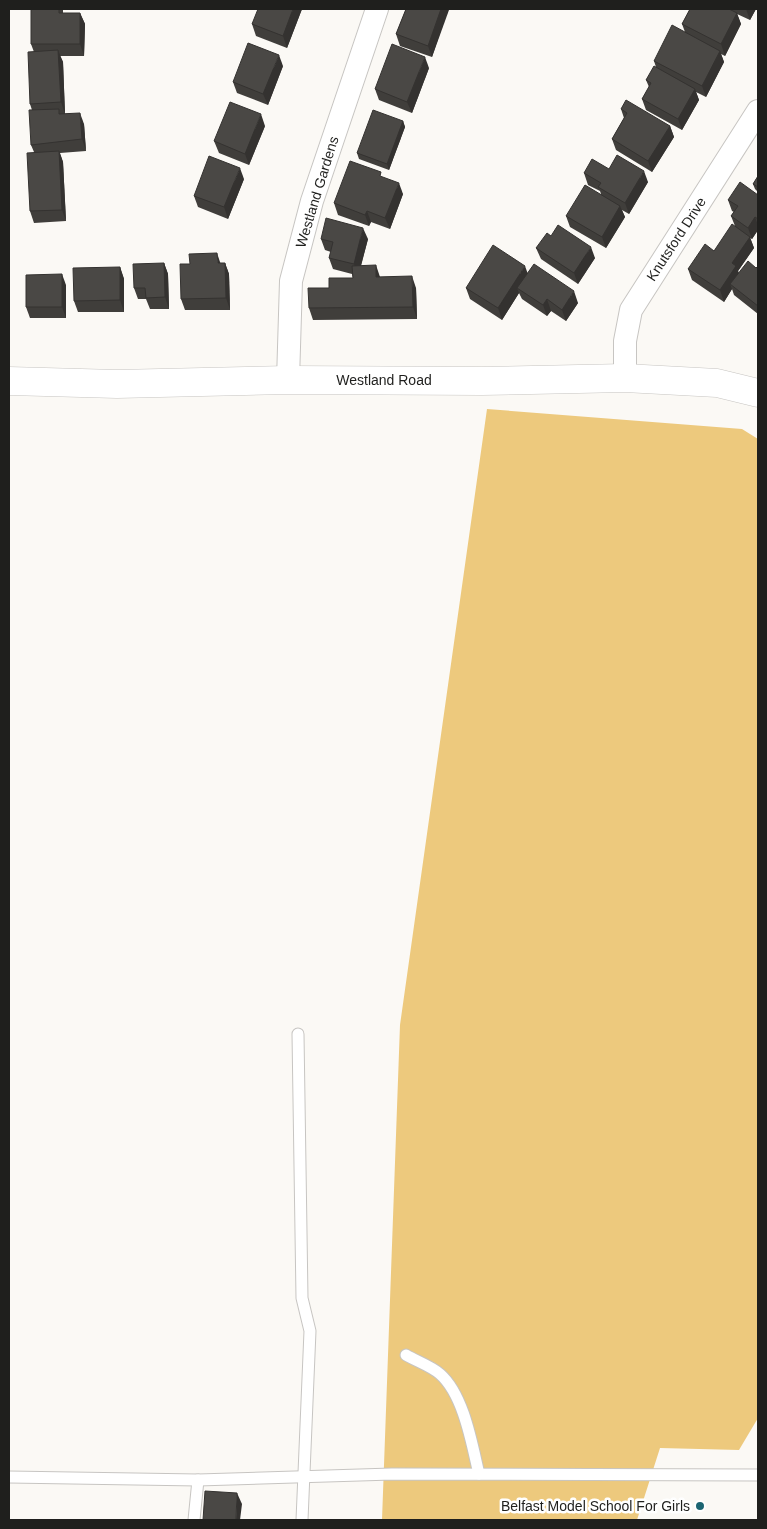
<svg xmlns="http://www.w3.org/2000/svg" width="767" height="1529" font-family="Arial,sans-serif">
	<rect width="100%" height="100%" fill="#fbf9f5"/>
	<polygon fill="#edc97d" points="487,409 742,429 758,439 758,1418 739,1450 660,1448 637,1520 382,1520 400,1025"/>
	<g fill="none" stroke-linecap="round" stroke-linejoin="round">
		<defs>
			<g id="service">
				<polyline points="298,1034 302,1298 310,1331 302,1520"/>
				<path d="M406 1355C416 1361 431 1366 440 1374 464 1395 472 1445 479 1474"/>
				<polyline points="9,1477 198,1480 392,1474 758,1475"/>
				<polyline points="194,1520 198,1480"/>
			</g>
			<g id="minor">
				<polyline points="625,378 625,341 631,310 758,111"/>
				<polyline points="288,380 291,281 312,201 377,9"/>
			</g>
			<polyline id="tertiary" points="9,381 117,384 288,380 482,381 625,378 717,383 758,393"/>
		</defs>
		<use href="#service" stroke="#c7c5c2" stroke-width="13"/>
		<use href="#minor" stroke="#c7c5c2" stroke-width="24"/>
		<use href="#tertiary" stroke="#c7c5c2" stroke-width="29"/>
		<use href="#service" stroke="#fff" stroke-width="11"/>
		<use href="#minor" stroke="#fff" stroke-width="22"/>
		<use href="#tertiary" stroke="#fff" stroke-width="28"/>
	</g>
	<g fill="#403e3b">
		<polygon points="31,9 63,9 63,13 80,13 85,24 84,56 60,56 63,62 65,114 84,124 86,151 60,153 63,162 66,221 34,223 30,211 34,152 31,145 32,110 30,104 34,52 31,44"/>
		<polygon points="302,9 287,48 256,36 252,24"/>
		<polygon points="406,9 448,9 432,57 400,46 396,34"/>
		<polygon points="690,9 756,9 750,20 737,14 741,24 725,56 721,54 724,62 706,97 696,92 699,100 682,130 646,110 642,99 649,87 646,80 656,67 654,61 685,32 682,24"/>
		<polygon points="283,66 268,105 237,93 233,82"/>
		<polygon points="429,68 412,113 379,100 375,89"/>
		<polygon points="621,109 670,126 674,137 652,172 616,150 612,139 624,118"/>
		<polygon points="403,121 405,127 389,170 359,159 357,153"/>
		<polygon points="265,126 249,165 219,153 214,141"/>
		<polygon points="609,169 648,182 629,214 622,210 625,217 606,248 570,227 566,216 601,194 600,191 588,185 584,173"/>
		<polygon points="758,176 758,192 755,189 753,184"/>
		<polygon points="382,177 403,194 390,229 371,222 369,226 338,215 334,203"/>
		<polygon points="244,179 228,219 198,207 194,196"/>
		<polygon points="758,195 758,230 752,239 750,238 754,248 738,271 739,273 756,268 758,266 758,314 734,295 732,289 724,302 692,280 688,269 714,251 735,226 731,216 734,212 732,211 728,200"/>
		<polygon points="551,236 595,258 578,284 541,259 536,248"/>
		<polygon points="321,239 368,239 361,266 380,277 416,288 417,319 313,320 309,308 329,288 353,278 352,274 333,269 329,258 331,252 325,250"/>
		<polygon points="164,263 168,274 169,309 150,309 146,299 138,299 134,288"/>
		<polygon points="221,263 225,263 229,274 230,310 185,310 181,299"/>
		<polygon points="120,267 124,279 124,312 78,312 74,301"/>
		<polygon points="528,273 578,303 566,321 551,311 547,316 522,299 519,293 502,320 470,299 466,288"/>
		<polygon points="66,285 66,318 30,318 26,307"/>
	</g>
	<g fill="#343230">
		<polygon points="293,9 302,9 287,48 283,36"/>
		<polygon points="441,9 448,9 449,10 432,57 428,46"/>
		<polygon points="746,9 756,9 750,20"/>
		<polygon points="80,13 85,24 84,56 80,44"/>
		<polygon points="737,13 741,24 725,56 721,44"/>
		<polygon points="58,50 63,62 65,114 61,102"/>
		<polygon points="720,51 724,62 706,97 702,86"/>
		<polygon points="279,55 283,66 268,105 263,94"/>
		<polygon points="425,57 429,68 412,113 407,102"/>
		<polygon points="695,89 699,100 682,130 678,119"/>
		<polygon points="80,113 84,124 86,151 82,139"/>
		<polygon points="261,114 265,126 249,165 245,154"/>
		<polygon points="403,121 405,127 389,170 387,164"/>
		<polygon points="670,126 674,137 652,172 648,161"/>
		<polygon points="59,151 63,162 66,221 62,210"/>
		<polygon points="240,168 244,179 228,219 224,207"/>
		<polygon points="644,171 648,182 629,214 625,203"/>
		<polygon points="399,183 403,194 390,229 385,218"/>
		<polygon points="620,206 625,217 606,248 602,237"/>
		<polygon points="367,211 371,222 369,226 365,215"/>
		<polygon points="755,217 758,225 758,230 752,239 748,228"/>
		<polygon points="363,228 368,239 358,276 354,264"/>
		<polygon points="750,237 754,248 738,271 740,277 730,284 732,289 724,302 720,290 732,263"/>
		<polygon points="591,247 595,258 578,284 574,273"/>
		<polygon points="217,253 221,265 218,263"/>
		<polygon points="164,263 168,274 169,309 165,297"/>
		<polygon points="225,263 229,274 230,310 226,298"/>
		<polygon points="376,265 380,277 380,288 376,277"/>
		<polygon points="525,266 529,277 517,288 519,293 502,320 498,308"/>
		<polygon points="120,267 124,279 124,312 120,300"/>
		<polygon points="62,274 66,285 66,318 62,307"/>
		<polygon points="412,276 416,288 417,319 413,307"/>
		<polygon points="574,291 578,303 566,321 562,310"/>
		<polygon points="547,299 551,311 547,316 543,305"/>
		<polygon points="237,1493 242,1504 240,1520 236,1520"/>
	</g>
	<g fill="#4a4845" stroke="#343230">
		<polygon points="31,9 59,9 59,13 80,13 80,44 31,44"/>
		<polygon points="258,9 293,9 283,36 252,24"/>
		<polygon points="406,9 441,9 428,46 396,34"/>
		<polygon points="690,9 729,9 737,13 721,44 682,24"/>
		<polygon points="672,25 720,51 702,86 654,61"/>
		<polygon points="248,43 279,55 263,94 233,82"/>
		<polygon points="392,44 425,57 407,102 375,89"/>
		<polygon points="58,50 61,102 30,104 28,52"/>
		<polygon points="654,66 695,89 678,119 642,99 651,83 646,80"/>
		<polygon points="626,100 670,126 648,161 612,139 627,113 621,109"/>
		<polygon points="230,102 261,114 245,154 214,141"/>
		<polygon points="59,109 59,114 80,113 82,139 31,145 29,110"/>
		<polygon points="373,110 403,121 387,164 357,153"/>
		<polygon points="59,151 62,210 30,211 27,153"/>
		<polygon points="617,155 644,171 625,203 598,187 601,183 584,173 592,159 609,169"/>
		<polygon points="209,156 240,168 224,207 194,196"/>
		<polygon points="350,161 381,172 380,176 399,183 385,218 367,211 365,215 334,203"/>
		<polygon points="758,176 758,187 753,184"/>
		<polygon points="740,182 758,195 758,219 755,217 748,228 731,216 738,206 728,200"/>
		<polygon points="585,185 620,206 602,237 566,216"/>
		<polygon points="326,218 363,228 354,264 329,258 333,242 321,239"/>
		<polygon points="732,224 750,237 732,263 736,266 720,290 688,269 705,244 714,251"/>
		<polygon points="558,225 591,247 574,273 536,248 547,233 551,236"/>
		<polygon points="493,245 525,266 498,308 466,288"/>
		<polygon points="217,253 218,263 225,263 226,298 181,299 180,264 190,264 189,254"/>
		<polygon points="748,261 756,268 758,266 758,306 730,284"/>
		<polygon points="164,263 165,297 146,298 145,288 134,288 133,264"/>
		<polygon points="534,264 574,291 562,310 547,299 543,305 517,288"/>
		<polygon points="376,265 376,277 412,276 413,307 309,308 308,288 329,288 329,278 353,278 352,266"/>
		<polygon points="120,267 120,300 74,301 73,268"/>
		<polygon points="62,274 62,307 26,307 26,275"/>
		<polygon points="205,1491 237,1493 236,1520 203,1520"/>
	</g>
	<circle fill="#1c6572" stroke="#fff" stroke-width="2" cx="700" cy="1506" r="5"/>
	<g text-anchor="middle" stroke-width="5" stroke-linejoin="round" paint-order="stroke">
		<g font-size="14" fill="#1f1f1d" stroke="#fff">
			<text transform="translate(317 192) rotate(-73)" y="5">Westland Gardens</text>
			<text transform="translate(676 239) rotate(-57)" y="5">Knutsford Drive</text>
			<text x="384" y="385">Westland Road</text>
		</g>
		<g font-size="14" fill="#1f1f1d" stroke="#fff" text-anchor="end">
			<text x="690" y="1511">Belfast Model School For Girls</text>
		</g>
	</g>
	<rect width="767" height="1529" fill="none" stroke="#1f1f1d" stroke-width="20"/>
</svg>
